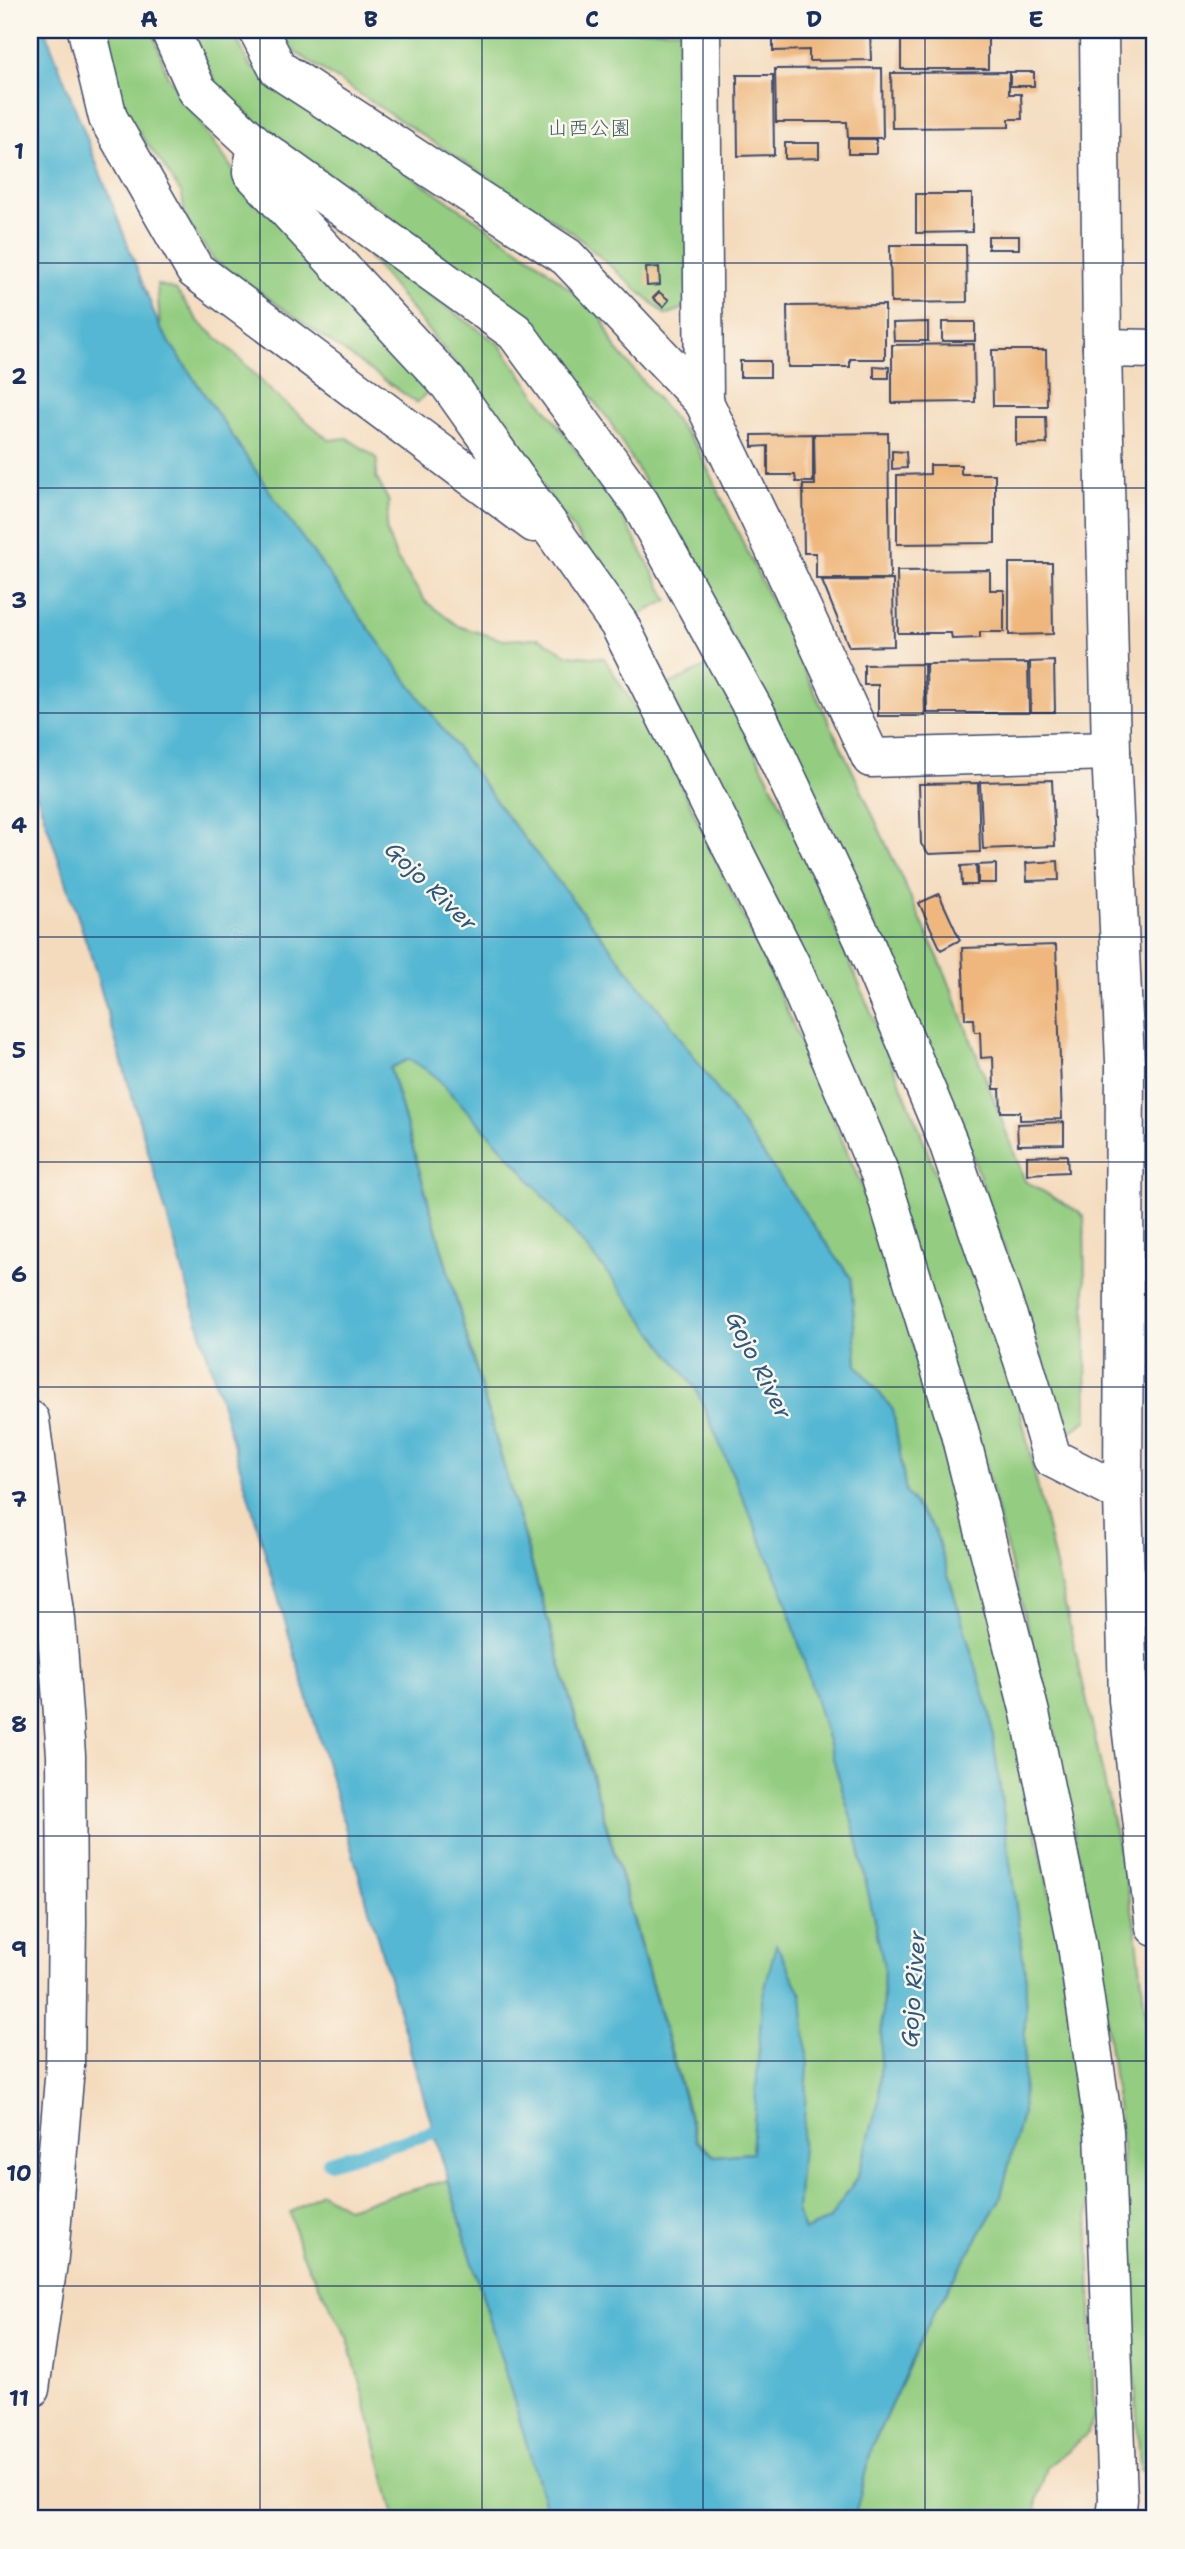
<svg xmlns="http://www.w3.org/2000/svg" width="1185" height="2549" font-family="'Shantell Sans','Klee One',sans-serif">
	<rect width="100%" height="100%" fill="#fbf7ec"/>
	<filter id="ink" filterUnits="userSpaceOnUse"><feTurbulence type="fractalNoise" baseFrequency=".0143" numOctaves="2"/><feDisplacementMap in="SourceGraphic" scale="14" xChannelSelector="R" yChannelSelector="G"/><feConvolveMatrix kernelMatrix="1 2 1 2 8 2 1 2 1" color-interpolation-filters="sRGB"/></filter>
	<filter id="wash" filterUnits="userSpaceOnUse"><feTurbulence type="fractalNoise" baseFrequency=".00686" numOctaves="4" result="noise"/><feDisplacementMap in="SourceGraphic" scale="28" xChannelSelector="R" yChannelSelector="G"/><feGaussianBlur stdDeviation="1.57" result="paint"/><feColorMatrix in="noise" values="0 0 0 0 0 0 0 0 0 0 0 0 0 0 0 0 0 1.4 0 .05"/><feComposite in="paint" operator="in"/></filter>
	<g filter="url(#wash)">
		<rect width="100%" height="100%" fill="#f4dbbe"/>
		<g fill="#94cd81" stroke="#587e70" stroke-width="2">
			<polygon points="99,30 153,30 167,75 240,180 430,389 417,403 214,260 185,218 182,194 163,165 117,104"/>
			<polygon points="189,30 234,30 235,36 250,66 538,262 601,316 614,346 697,447 854,774 946,975 1025,1181 1079,1212 1084,1217 1087,1420 1066,1435 1035,1336 958,1114 821,806 718,609 609,420 533,325 377,207 272,136 217,85 190,35"/>
			<polygon points="276,30 684,30 690,306 666,315 573,233 289,48"/>
			<polygon points="361,247 499,344 618,508 668,600 635,617 464,374"/>
			<polygon points="157,284 176,290 199,322 233,352 273,393 329,440 347,438 377,458 376,477 389,502 386,529 396,557 425,601 458,626 503,640 539,638 568,655 604,658 673,768 780,994 871,1208 980,1563 1059,1938 1086,2128 1094,2418 1087,2434 1047,2467 1037,2499 1036,2519 854,2519 872,2446 933,2314 1000,2199 1023,2110 1026,1980 990,1714 935,1531 906,1493 893,1410 857,1365 851,1278 672,1026 509,819 286,516 160,328"/>
			<polygon points="711,664 798,838 919,1128 1016,1393 1087,1701 1136,1928 1155,2103 1155,2472 1140,2470 1121,2136 1097,1950 1052,1720 978,1439 668,685"/>
			<polygon points="409,1059 433,1074 516,1163 614,1281 696,1389 783,1591 856,1835 884,1967 879,2101 858,2176 829,2220 804,2231 797,2211 800,2154 802,1995 776,1945 758,2081 752,2153 715,2156 697,2141 390,1067"/>
			<polygon points="1154,1516 1155,1516 1155,1740 1148,1669"/>
			<polygon points="30,1663 32,1878 30,2069"/>
			<polygon points="448,2180 549,2519 396,2519 348,2339 301,2253 290,2213 321,2193 347,2208"/>
		</g>
		<path fill="#55b7d3" stroke="#387398" stroke-width="2" fill-rule="evenodd" d="M30 30H45L160 328 286 516 509 819 672 1026 851 1278 857 1365 893 1410 906 1493 935 1531 990 1714 1026 1980 1023 2110 1000 2199 933 2314 872 2446 854 2519H549L434 2132 91 956 30 774ZM409 1059 433 1074 516 1163 614 1281 696 1389 783 1591 856 1835 884 1967 879 2101 858 2176 829 2220 804 2231 797 2211 808 2068 802 1995 776 1944 762 1999 752 2153 714 2156 696 2141 390 1068Z"/>
		<g fill="none" stroke-linecap="round" stroke-linejoin="round">
			<polyline stroke="#55b7d3" stroke-width="14" points="329,2162 452,2127"/>
		</g>
		<g id="blocks">
			<g fill="#efb77d">
				<polygon points="773,30 870,30 871,60 809,61 809,50 773,51"/>
				<polygon points="913,30 988,30 988,69 901,69 901,34 913,34"/>
				<polygon points="882,68 883,138 848,138 847,122 776,122 775,69"/>
				<polygon points="1009,72 1009,94 1021,94 1022,119 1009,119 1009,127 892,128 891,73"/>
				<rect x="1010" y="72" width="24" height="14"/>
				<polygon points="737,75 773,75 774,155 738,156"/>
				<rect x="848" y="139" width="28" height="15"/>
				<polygon points="785,143 819,143 819,158 785,159"/>
				<polygon points="916,194 972,194 972,232 916,233"/>
				<rect x="988" y="236" width="31" height="13"/>
				<polygon points="890,245 966,245 967,302 891,303"/>
				<polygon points="659,267 660,285 647,286 646,268"/>
				<polygon points="659,292 669,300 663,307 653,298"/>
				<polygon points="885,305 885,359 850,359 850,367 788,367 787,306"/>
				<polygon points="928,322 928,341 894,341 893,323"/>
				<rect x="942" y="322" width="33" height="19"/>
				<polygon points="974,344 975,402 892,403 892,345"/>
				<polygon points="992,350 1046,350 1047,406 993,406"/>
				<rect x="740" y="361" width="30" height="16"/>
				<polygon points="874,366 889,367 889,378 874,378"/>
				<polygon points="1016,417 1046,417 1047,444 1016,445"/>
				<polygon points="888,433 890,579 816,579 816,553 804,553 803,485 815,485 814,434"/>
				<polygon points="813,434 813,482 796,482 795,475 768,475 768,446 752,447 752,435"/>
				<polygon points="892,451 906,452 907,468 892,469"/>
				<polygon points="930,465 961,465 961,474 995,474 995,543 897,544 897,475 930,474"/>
				<polygon points="1009,563 1052,563 1053,634 1009,635"/>
				<polygon points="990,570 990,590 1004,590 1004,632 980,632 980,638 952,639 951,633 898,633 897,571"/>
				<polygon points="893,580 894,646 849,647 822,581"/>
				<polygon points="1054,661 1055,712 1031,712 1030,662"/>
				<polygon points="1028,663 1029,713 927,713 926,664"/>
				<polygon points="924,664 925,716 878,716 878,685 864,685 864,665"/>
				<polygon points="1052,780 1055,846 983,849 980,782"/>
				<polygon points="978,783 980,852 929,854 921,844 919,784"/>
				<polygon points="1058,861 1059,880 1027,881 1026,863"/>
				<polygon points="996,864 996,883 978,883 978,865"/>
				<polygon points="976,865 977,885 962,885 961,866"/>
				<polygon points="939,894 960,940 941,950 919,903"/>
				<polygon points="1056,945 1062,1119 1020,1120 1020,1112 1001,1112 1000,1089 994,1089 993,1057 981,1058 980,1032 975,1032 974,1019 965,1019 962,948"/>
				<polygon points="1064,1122 1064,1144 1018,1145 1017,1124"/>
				<polygon points="1067,1155 1068,1172 1027,1174 1027,1156"/>
			</g>
		</g>
	</g>
	<g filter="url(#ink)">
		<use href="#blocks" fill-opacity="0" stroke="#3c496c" stroke-width="2"/>
		<g fill="none" stroke-linecap="round" stroke-linejoin="round">
			<defs>
				<g id="minor">
					<polyline points="87,30 108,118 195,270 534,523"/>
					<polyline points="170,30 197,90 257,146 515,332 640,503 760,721 863,939 948,1142 1023,1360 1052,1458 1123,1494"/>
					<polyline points="258,30 278,69 567,257 704,402 783,567 871,758 1111,751"/>
					<polyline points="701,30 704,402"/>
					<polyline points="1099,30 1102,348 1111,751 1125,1061 1123,1494 1128,1700 1155,1927"/>
					<polyline points="257,146 252,172 449,384 619,624 790,963 880,1174 959,1430 1030,1713 1077,1945 1104,2131 1118,2499 1116,2519"/>
					<polyline points="1102,348 1155,349"/>
					<polyline points="30,1420 56,1619 66,1755 67,1922 65,2067 49,2256 30,2389"/>
				</g>
			</defs>
			<use href="#minor" stroke="#3c496c" stroke-width="41"/>
			<use href="#minor" stroke="#fff" stroke-width="38"/>
		</g>
	</g>
	<path fill="none" stroke="#1b2f5e" stroke-width="2" stroke-opacity="0.55" d="M260 30V2519M482 30V2519M703 30V2519M925 30V2519M30 263H1155M30 488H1155M30 713H1155M30 937H1155M30 1162H1155M30 1387H1155M30 1612H1155M30 1836H1155M30 2061H1155M30 2286H1155"/>
	<g text-anchor="middle" stroke-width="5" stroke-linejoin="round" paint-order="stroke">
		<g font-size="21" fill="#3f5e68" stroke="#fbf7ec">
			<text x="589" y="135">山西公園</text>
		</g>
		<g font-size="23" font-style="italic" fill="#2c5881" stroke="#fbf7ec">
			<text transform="translate(431 886) rotate(44)" y="8">Gojo River</text>
			<text transform="translate(759 1365) rotate(63)" y="8">Gojo River</text>
			<text transform="translate(913 1989) rotate(-86)" y="8">Gojo River</text>
		</g>
	</g>
	<rect width="1185" height="2549" fill="none" stroke="#fbf7ec" stroke-width="77"/>
	<rect x="38" y="38" width="1108" height="2472" fill="none" stroke="#1b2f5e" stroke-width="2.5"/>
	<g font-size="23" text-anchor="middle" font-weight="bold" fill="#1b2f5e">
		<text x="149" y="27">A</text>
		<text x="371" y="27">B</text>
		<text x="592" y="27">C</text>
		<text x="814" y="27">D</text>
		<text x="1036" y="27">E</text>
		<text x="19" y="159">1</text>
		<text x="19" y="384">2</text>
		<text x="19" y="608">3</text>
		<text x="19" y="833">4</text>
		<text x="19" y="1058">5</text>
		<text x="19" y="1282">6</text>
		<text x="19" y="1507">7</text>
		<text x="19" y="1732">8</text>
		<text x="19" y="1957">9</text>
		<text x="19" y="2181">10</text>
		<text x="19" y="2406">11</text>
	</g>
</svg>
